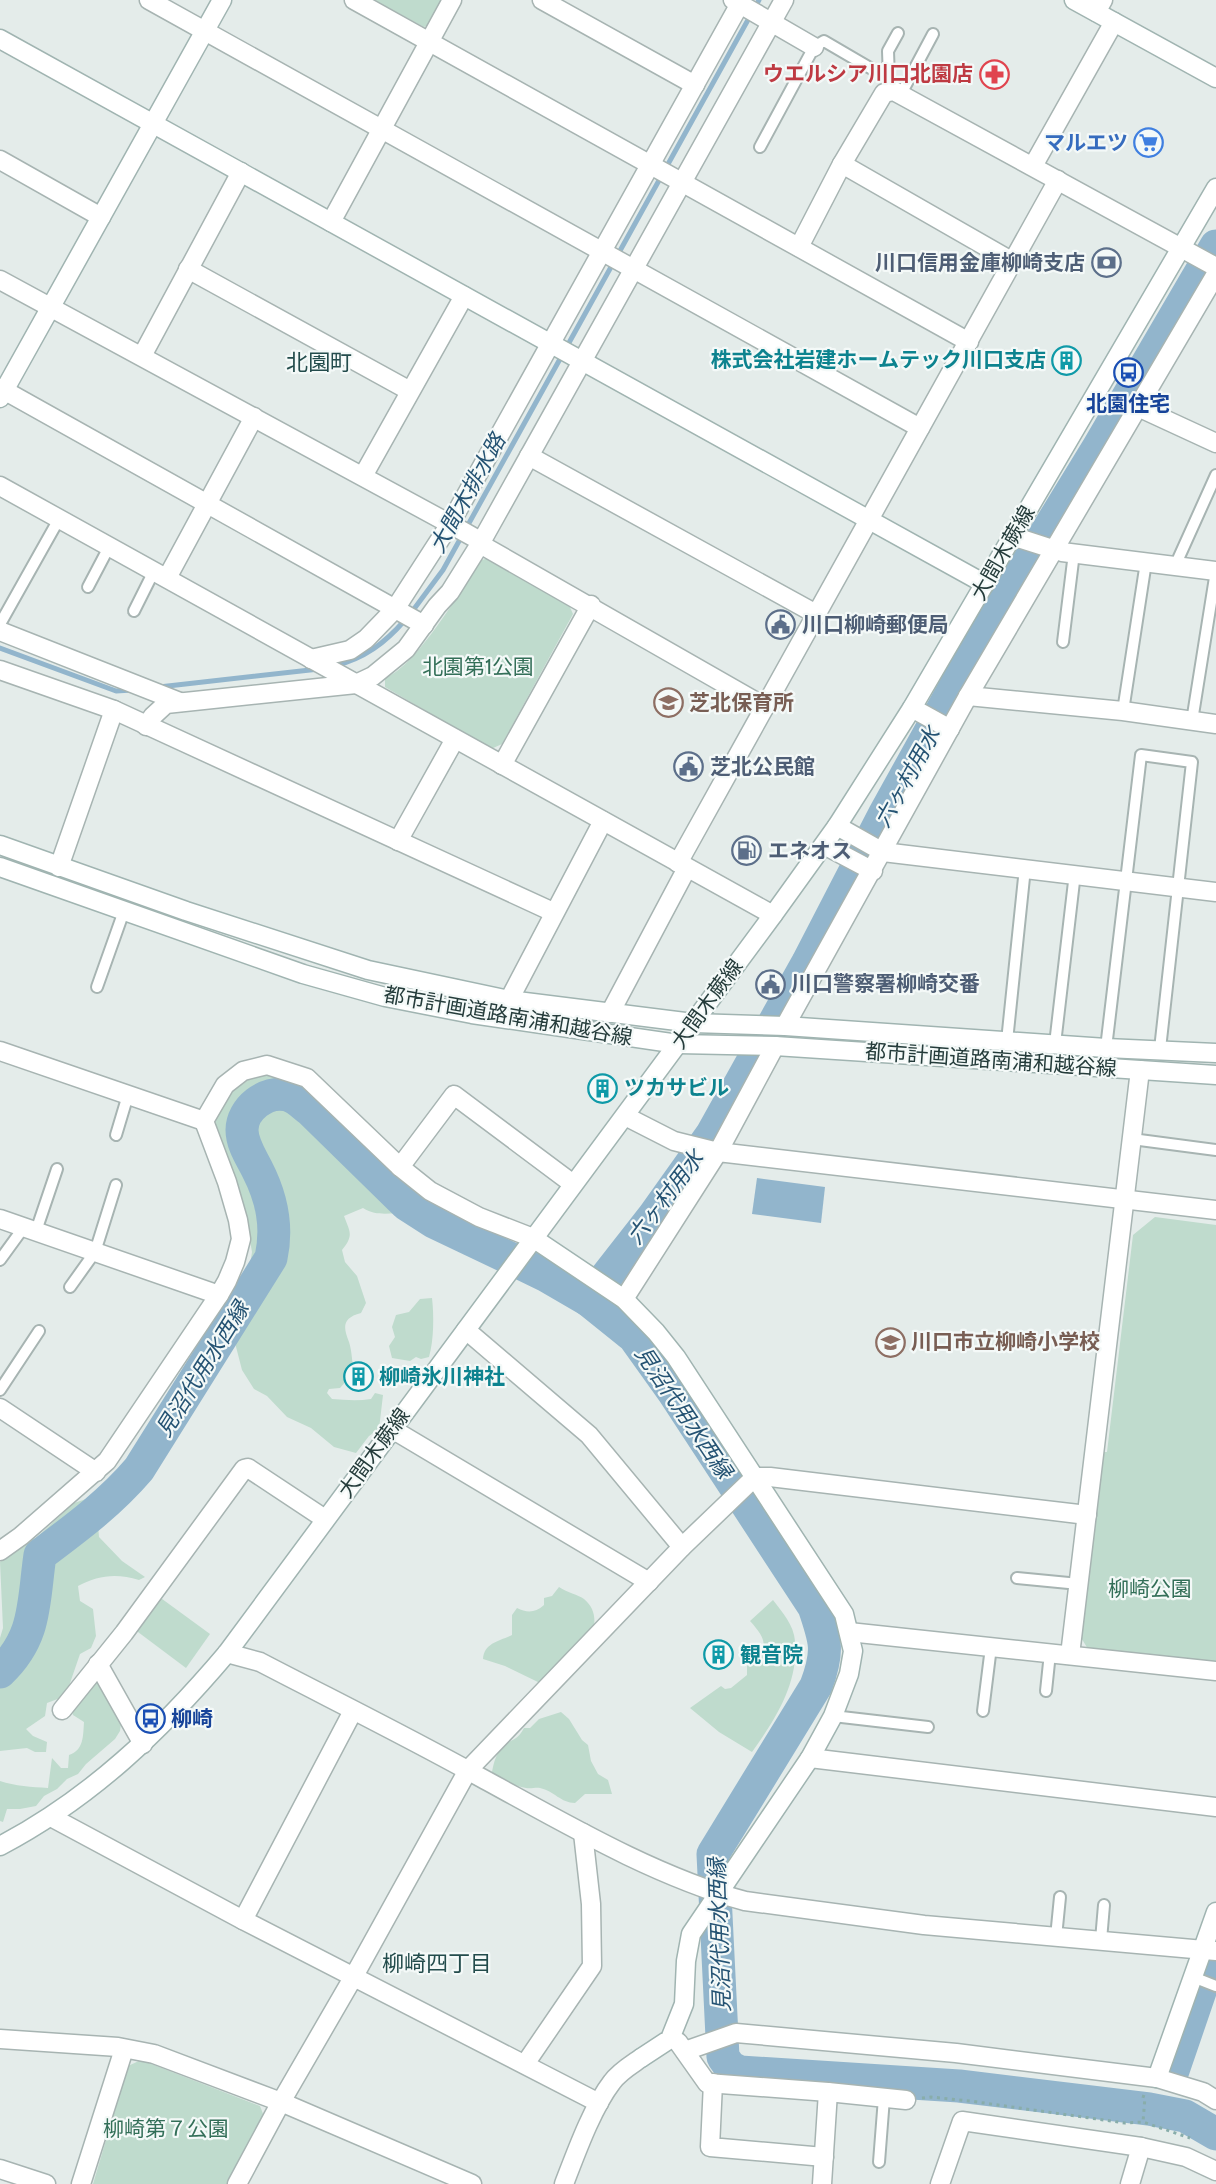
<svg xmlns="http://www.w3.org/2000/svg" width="1216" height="2184" font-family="Cabin,'Noto Sans JP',sans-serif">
	<rect width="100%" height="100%" fill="#e4ecea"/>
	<g fill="#bfdbcd">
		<polygon points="374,0 444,0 429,25 424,27"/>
		<path d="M488 558 569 605 573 614 502 744 491 749 385 687V678C417 666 461 589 482 560Z"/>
		<path d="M254 1075H271L299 1088 330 1120 379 1164 397 1187 408 1195 412 1202 405 1214C388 1212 378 1217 363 1208L344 1216C350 1232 354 1235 342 1250L345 1262 357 1276 366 1303 361 1313C342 1318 343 1327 349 1342 352 1351 352 1363 354 1372L340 1388 329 1389 327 1393 332 1399C345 1400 358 1401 371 1399L375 1393 383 1395 379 1429 369 1436 356 1453 334 1447 311 1428 287 1417 267 1396 254 1389 242 1370 234 1339 224 1319 228 1301 241 1289 249 1271 252 1252 248 1229 215 1128 216 1112 228 1099 234 1088 243 1084Z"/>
		<polygon points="1155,1217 1216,1225 1216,1662 1088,1649 1080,1636 1101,1452 1107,1452 1133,1235"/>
		<path d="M432 1298C434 1315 434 1340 429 1357L421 1359 416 1357 410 1361 392 1358 389 1346 395 1337 392 1327 396 1315 409 1312 420 1299Z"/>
		<path d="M86 1499C97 1508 98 1523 99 1537L122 1561 145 1577 139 1580C117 1573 98 1575 78 1586L80 1601 93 1609 96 1636 91 1648 80 1654 69 1686 63 1697 47 1703 45 1716 26 1729 33 1736 47 1742 46 1752H35L27 1748 0 1751V1638L3 1628 0 1562 27 1541 36 1538 74 1503Z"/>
		<path d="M559 1587C566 1592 579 1595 584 1599 607 1618 586 1648 578 1669L555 1672 540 1683 505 1666 483 1659C484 1643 499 1641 512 1635V1615L517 1608C527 1613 535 1613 544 1605V1598L552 1596Z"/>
		<polygon points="158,1596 210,1634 186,1668 134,1629"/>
		<path d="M773 1600C782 1612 794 1625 795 1641 799 1683 775 1720 752 1752L719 1732 690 1708 721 1686 725 1689 731 1688 747 1675V1666C768 1648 769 1642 750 1621Z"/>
		<path d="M101 1681 122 1717 120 1731 115 1739 86 1764 78 1774 67 1779 57 1789 44 1796 36 1806 20 1809H7L3 1822 0 1821V1781C15 1786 32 1787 48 1788L52 1758 61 1768H68L69 1755C84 1750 83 1736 84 1722L73 1715 71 1708 91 1684Z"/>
		<path d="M561 1712 569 1719 582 1740 588 1745 591 1761 598 1774 608 1780 612 1794H585L575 1803C561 1803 554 1791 540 1788 536 1787 531 1789 526 1788 513 1786 503 1780 492 1772 494 1762 496 1752 505 1745 513 1738 517 1741 524 1728H530L539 1719Z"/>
		<polygon points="141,2060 260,2106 265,2119 228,2184 93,2184 128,2066"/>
	</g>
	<polygon fill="#92b5cc" points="757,1178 825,1187 821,1223 752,1214"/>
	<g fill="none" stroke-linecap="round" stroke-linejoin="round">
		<g stroke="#92b5cc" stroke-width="5">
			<polyline points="411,613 443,570 759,0"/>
			<polyline points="0,648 116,691 132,690"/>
			<path d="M334 666C364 659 385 643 405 620"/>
			<polyline points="159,687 319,669"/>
		</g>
		<polyline stroke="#92b5cc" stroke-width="20" points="1179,2073 1216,1965"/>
		<g stroke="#92b5cc" stroke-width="33">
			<polyline points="588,1300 653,1217 712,1134 808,962 884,815 987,629 1098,448 1216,246"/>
			<path d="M0 1672C37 1637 33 1603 40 1555 76 1528 110 1503 139 1469L271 1258C278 1226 272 1198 257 1169 251 1157 242 1144 242 1130 242 1109 266 1090 287 1095 296 1097 303 1105 310 1110L406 1204 434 1222 545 1275 588 1300 634 1337 674 1393 814 1607C826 1642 829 1651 816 1686L713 1854 723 2057 730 2067 740 2072 959 2086 1149 2109 1185 2116 1216 2134"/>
		</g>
		<defs>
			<g id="lane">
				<polyline points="889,79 888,51 898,33"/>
				<polyline points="901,94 933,34"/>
				<polyline points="760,147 814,47 824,41 889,79 889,91"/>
				<polyline points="1175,566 1216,475"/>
				<polyline points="88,587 109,547"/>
				<polyline points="134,611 154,571"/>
				<polyline points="0,624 59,519"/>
				<polyline points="1063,642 1074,553"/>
				<polyline points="1123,711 1146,562"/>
				<polyline points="1192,721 1216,571"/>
				<polyline points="97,987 124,911"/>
				<polyline points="1007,1041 1025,868"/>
				<polyline points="1055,1044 1075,873"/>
				<polyline points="1106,1048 1141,755 1192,762 1160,1049"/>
				<polyline points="116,1135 128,1095"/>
				<polyline points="1132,1139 1216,1150"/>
				<polyline points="36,1231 57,1169"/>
				<polyline points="0,1260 24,1227"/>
				<polyline points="70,1287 95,1252 116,1185"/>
				<polyline points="0,1390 39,1331"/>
				<polyline points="1017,1578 1079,1584"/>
				<polyline points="1046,1691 1050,1653"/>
				<polyline points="983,1711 991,1647"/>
				<polyline points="833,1716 928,1727"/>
				<polyline points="1056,1937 1060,1897"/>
				<polyline points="1101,1940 1104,1905"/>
				<polyline points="1193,1977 1216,1986"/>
				<polyline points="879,2162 884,2098"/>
			</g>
			<g id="street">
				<polyline points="149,0 920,428"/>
				<polyline points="354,0 969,342"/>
				<polyline points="542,0 695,85"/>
				<polyline points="733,0 814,47"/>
				<polyline points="1096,12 1103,0"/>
				<polyline points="0,160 101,217"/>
				<polyline points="842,164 1013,262"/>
				<polyline points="1033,166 1114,22"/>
				<polyline points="331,222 452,0"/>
				<polyline points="799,247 842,164 884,93 894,91 1216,267"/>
				<polyline points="188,269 410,391"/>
				<polyline points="0,280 450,524 475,538 480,544 765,707"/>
				<polyline points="142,356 241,172"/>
				<polyline points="0,388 424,625"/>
				<polyline points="1138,407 1216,443"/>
				<polyline points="529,456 816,614"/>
				<polyline points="363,476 464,296"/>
				<polyline points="0,486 773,915"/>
				<polyline points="1012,536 1062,552 1216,571"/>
				<polyline points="167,578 254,417"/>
				<polyline points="0,631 180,702"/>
				<polyline points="311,659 350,650 366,639 395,609 450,524 742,0"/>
				<polyline points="0,670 114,710 553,912"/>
				<polyline points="968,696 1123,711 1216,724"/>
				<polyline points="912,708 950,729"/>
				<polyline points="146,726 153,716 166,704 356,684 373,676 406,649 437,606 450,592 480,544 784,0"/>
				<polyline points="502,765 591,605"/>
				<polyline points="837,826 883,852 1216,892"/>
				<polyline points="398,841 455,739"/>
				<polyline points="824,845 873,871"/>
				<polyline points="678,863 1058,180"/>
				<polyline points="59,867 114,710"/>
				<polyline points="509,1000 603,821"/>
				<polyline points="610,1013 687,868"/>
				<polyline points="785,1026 968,696 1216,274"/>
				<polyline points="0,1051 204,1121"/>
				<polyline points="625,1116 674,1141 718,1152 775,1046"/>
				<polyline points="400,1167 454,1095 573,1184"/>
				<polyline points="0,1219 219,1295"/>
				<polyline points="624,1299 718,1152 1216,1210"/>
				<polyline points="466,1330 589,1435 682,1547"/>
				<polyline points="0,1408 96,1472"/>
				<polyline points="392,1429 649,1582"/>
				<polyline points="0,1551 21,1536 107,1461 219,1295 227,1281 235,1262 241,1239 238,1220 227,1182 204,1121 225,1085 243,1071 267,1065 307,1078 400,1167 430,1191 479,1217 533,1238"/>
				<polyline points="849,1632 1216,1671"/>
				<path d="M227 1653 260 1662C333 1700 406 1736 478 1776 561 1821 653 1876 745 1901L924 1925 1216 1951"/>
				<polyline points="1070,1655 1140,1070"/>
				<polyline points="98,1664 143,1744"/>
				<polyline points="62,1710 124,1633 244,1469 248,1468 325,1519"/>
				<polyline points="810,1758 1216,1807"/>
				<polyline points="51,1817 243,1920 599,2103"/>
				<polyline points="243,1920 353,1711"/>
				<polyline points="0,2039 118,2047 154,2054 281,2102 472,2184"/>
				<polyline points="678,2042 707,2083 828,2092 906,2100"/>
				<polyline points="685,2051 736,2033 956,2053 1157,2078 1203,2092 1216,2100"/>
				<polyline points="525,2064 592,1966 591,1904 583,1833"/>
				<polyline points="713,2083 710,2147 824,2157"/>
				<polyline points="0,2169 46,2184"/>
				<polyline points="81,2184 124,2049"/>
				<polyline points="237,2184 281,2102 354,1976 468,1770 682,1547 755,1477 770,1477 1087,1515"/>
				<path d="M564 2184C576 2153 592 2108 612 2082 619 2072 631 2065 641 2058"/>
				<polyline points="822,2184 828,2092"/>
				<polyline points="940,2184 962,2121 1141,2147 1186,2157 1216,2171"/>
				<polyline points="1130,2184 1141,2147"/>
			</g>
			<g id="secondary">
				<polyline points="1074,0 1216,78"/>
				<polyline points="0,39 985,584"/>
				<polyline points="0,398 222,0"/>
				<polyline points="0,845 186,911 368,970 509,1000 693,1023 785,1026 1106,1048 1216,1053"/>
				<polyline points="0,867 303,974 385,997 472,1014 678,1044 775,1046 1216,1075"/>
				<polyline points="533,1238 624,1299 656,1332 676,1357 844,1614 853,1651 849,1674 833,1716 810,1758 691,1934 686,1961 684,2004 670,2039 641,2058"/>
				<path d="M0 1846C91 1798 161 1731 227 1653L773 915 837 826 912 708 1216 188"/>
				<polyline points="1157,2078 1216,1912"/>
			</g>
		</defs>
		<use href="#lane" stroke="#a7b4b2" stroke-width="14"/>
		<use href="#street" stroke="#a7b4b2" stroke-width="21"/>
		<use href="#secondary" stroke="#a0b4b1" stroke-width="21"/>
		<g stroke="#88adaa" stroke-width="3" stroke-dasharray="3 4.5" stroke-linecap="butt">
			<polyline points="1142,2096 1145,2097 1143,2122"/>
			<polyline points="922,2098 931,2097 970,2101 1125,2123 1143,2122 1190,2138"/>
		</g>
		<use href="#lane" stroke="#fff" stroke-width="10"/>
		<use href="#street" stroke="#fff" stroke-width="18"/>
		<use href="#secondary" stroke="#fff" stroke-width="18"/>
	</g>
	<defs>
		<symbol id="pharmacy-ring" viewBox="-11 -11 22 22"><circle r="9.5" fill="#f4f9f8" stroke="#e0444e" stroke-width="1.5"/><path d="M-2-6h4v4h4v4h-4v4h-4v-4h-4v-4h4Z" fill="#e0444e"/></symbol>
		<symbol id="supermarket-ring" viewBox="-11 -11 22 22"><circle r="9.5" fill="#f4f9f8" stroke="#3f7fe0" stroke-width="1.5"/><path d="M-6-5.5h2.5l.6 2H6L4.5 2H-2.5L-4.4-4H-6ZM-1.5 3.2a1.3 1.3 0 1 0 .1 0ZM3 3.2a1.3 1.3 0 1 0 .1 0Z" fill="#3f7fe0"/></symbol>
		<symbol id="bank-ring" viewBox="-11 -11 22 22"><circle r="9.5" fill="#f4f9f8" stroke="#5c6f8a" stroke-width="1.5"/><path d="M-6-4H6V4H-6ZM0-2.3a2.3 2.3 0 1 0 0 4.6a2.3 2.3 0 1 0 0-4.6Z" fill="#5c6f8a"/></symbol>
		<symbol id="building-ring" viewBox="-11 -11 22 22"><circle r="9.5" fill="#f4f9f8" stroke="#0f9aa8" stroke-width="1.5"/><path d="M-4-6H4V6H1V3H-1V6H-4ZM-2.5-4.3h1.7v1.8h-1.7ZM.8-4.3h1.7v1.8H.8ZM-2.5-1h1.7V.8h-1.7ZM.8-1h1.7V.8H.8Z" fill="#0f9aa8"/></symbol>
		<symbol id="bus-ring" viewBox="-11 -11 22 22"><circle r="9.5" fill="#f4f9f8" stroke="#1a4fb4" stroke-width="1.5"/><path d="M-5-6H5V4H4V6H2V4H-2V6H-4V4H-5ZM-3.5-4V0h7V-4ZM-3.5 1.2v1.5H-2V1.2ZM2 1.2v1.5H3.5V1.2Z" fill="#1a4fb4"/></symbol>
		<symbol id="civic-ring" viewBox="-11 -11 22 22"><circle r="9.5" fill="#f4f9f8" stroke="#5c6f8a" stroke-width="1.5"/><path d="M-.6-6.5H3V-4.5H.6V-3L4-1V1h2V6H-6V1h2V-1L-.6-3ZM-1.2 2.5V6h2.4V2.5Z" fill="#5c6f8a"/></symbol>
		<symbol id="school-ring" viewBox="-11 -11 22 22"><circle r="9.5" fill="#f4f9f8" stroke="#8d6e63" stroke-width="1.5"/><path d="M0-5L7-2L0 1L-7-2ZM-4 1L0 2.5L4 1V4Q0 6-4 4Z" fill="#8d6e63"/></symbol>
		<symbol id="fuel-ring" viewBox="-11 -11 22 22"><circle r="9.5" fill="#f4f9f8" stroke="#5c6f8a" stroke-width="1.5"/><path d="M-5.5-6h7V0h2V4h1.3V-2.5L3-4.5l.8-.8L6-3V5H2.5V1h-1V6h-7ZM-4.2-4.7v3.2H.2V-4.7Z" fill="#5c6f8a"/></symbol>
	</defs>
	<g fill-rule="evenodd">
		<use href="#pharmacy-ring" x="978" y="58" width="33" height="33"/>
		<use href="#supermarket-ring" x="1132" y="126" width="33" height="33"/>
		<use href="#bank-ring" x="1090" y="246" width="33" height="33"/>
		<use href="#building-ring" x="1050" y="344" width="33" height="33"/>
		<use href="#bus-ring" x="1112" y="356" width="33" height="33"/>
		<use href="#civic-ring" x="764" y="608" width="33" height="33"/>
		<use href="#school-ring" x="652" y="686" width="33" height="33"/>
		<use href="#civic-ring" x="672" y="750" width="33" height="33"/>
		<use href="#fuel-ring" x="730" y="834" width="33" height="33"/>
		<use href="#civic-ring" x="754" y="968" width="33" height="33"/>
		<use href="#building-ring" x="586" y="1072" width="33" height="33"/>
		<use href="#school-ring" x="874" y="1326" width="33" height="33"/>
		<use href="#building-ring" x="342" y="1360" width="33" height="33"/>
		<use href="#building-ring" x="702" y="1638" width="33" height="33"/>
		<use href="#bus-ring" x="134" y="1702" width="33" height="33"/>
	</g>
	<g text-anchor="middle" stroke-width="4.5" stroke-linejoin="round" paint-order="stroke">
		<g font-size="21" font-weight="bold" fill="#be3a42" stroke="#f4f9f8" text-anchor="end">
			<text x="973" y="81">ウエルシア川口北園店</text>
		</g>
		<g font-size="21" font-weight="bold" fill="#366cbe" stroke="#f4f9f8" text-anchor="end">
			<text x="1128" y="150">マルエツ</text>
		</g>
		<g font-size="21" font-weight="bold" fill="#4e5e75" stroke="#f4f9f8" text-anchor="start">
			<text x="1085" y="270" text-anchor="end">川口信用金庫柳崎支店</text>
			<text x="802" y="632">川口柳崎郵便局</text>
			<text x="710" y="774">芝北公民館</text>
			<text x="768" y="858">エネオス</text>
			<text x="791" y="991">川口警察署柳崎交番</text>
		</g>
		<g font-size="21" font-weight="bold" fill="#0d838f" stroke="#f4f9f8" text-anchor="start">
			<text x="1046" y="367" text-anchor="end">株式会社岩建ホームテック川口支店</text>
			<text x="624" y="1095">ツカサビル</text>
			<text x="379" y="1384">柳崎氷川神社</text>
			<text x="740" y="1662">観音院</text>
		</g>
		<g font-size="21" font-weight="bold" fill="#164399" stroke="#f4f9f8">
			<text x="1128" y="411">北園住宅</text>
			<text x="171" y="1726" text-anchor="start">柳崎</text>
		</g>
		<g font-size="21" fill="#253c3b" stroke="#f4f9f8">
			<text transform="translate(1003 553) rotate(-60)" y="7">大間木蕨線</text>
			<text transform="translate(707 1004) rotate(-54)" y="7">大間木蕨線</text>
			<text transform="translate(508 1016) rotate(10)" y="7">都市計画道路南浦和越谷線</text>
			<text transform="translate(991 1060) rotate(4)" y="7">都市計画道路南浦和越谷線</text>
			<text transform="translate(374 1453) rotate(-54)" y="7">大間木蕨線</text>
		</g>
		<g font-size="21" fill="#336f58" stroke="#f4f9f8">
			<text x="478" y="674">北園第1公園</text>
			<text x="1150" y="1596">柳崎公園</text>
			<text x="166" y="2136">柳崎第７公園</text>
		</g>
		<g font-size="21" font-weight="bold" fill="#785e54" stroke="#f4f9f8" text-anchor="start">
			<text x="689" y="710">芝北保育所</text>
			<text x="911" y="1349">川口市立柳崎小学校</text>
		</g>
		<g font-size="22" fill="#234c4c" stroke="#f4f9f8">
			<text x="319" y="370">北園町</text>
			<text x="437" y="1971">柳崎四丁目</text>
		</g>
		<g font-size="22" font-style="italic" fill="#255373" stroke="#f4f9f8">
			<text transform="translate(467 493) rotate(-61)" y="8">大間木排水路</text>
			<text transform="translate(907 777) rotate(-61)" y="8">六ヶ村用水</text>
			<text transform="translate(665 1197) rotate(-53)" y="8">六ヶ村用水</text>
			<text transform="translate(202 1369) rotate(-58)" y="8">見沼代用水西縁</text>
			<text transform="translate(684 1412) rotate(56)" y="8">見沼代用水西縁</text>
			<text transform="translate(719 1935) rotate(-92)" y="8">見沼代用水西縁</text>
		</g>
	</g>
</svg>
